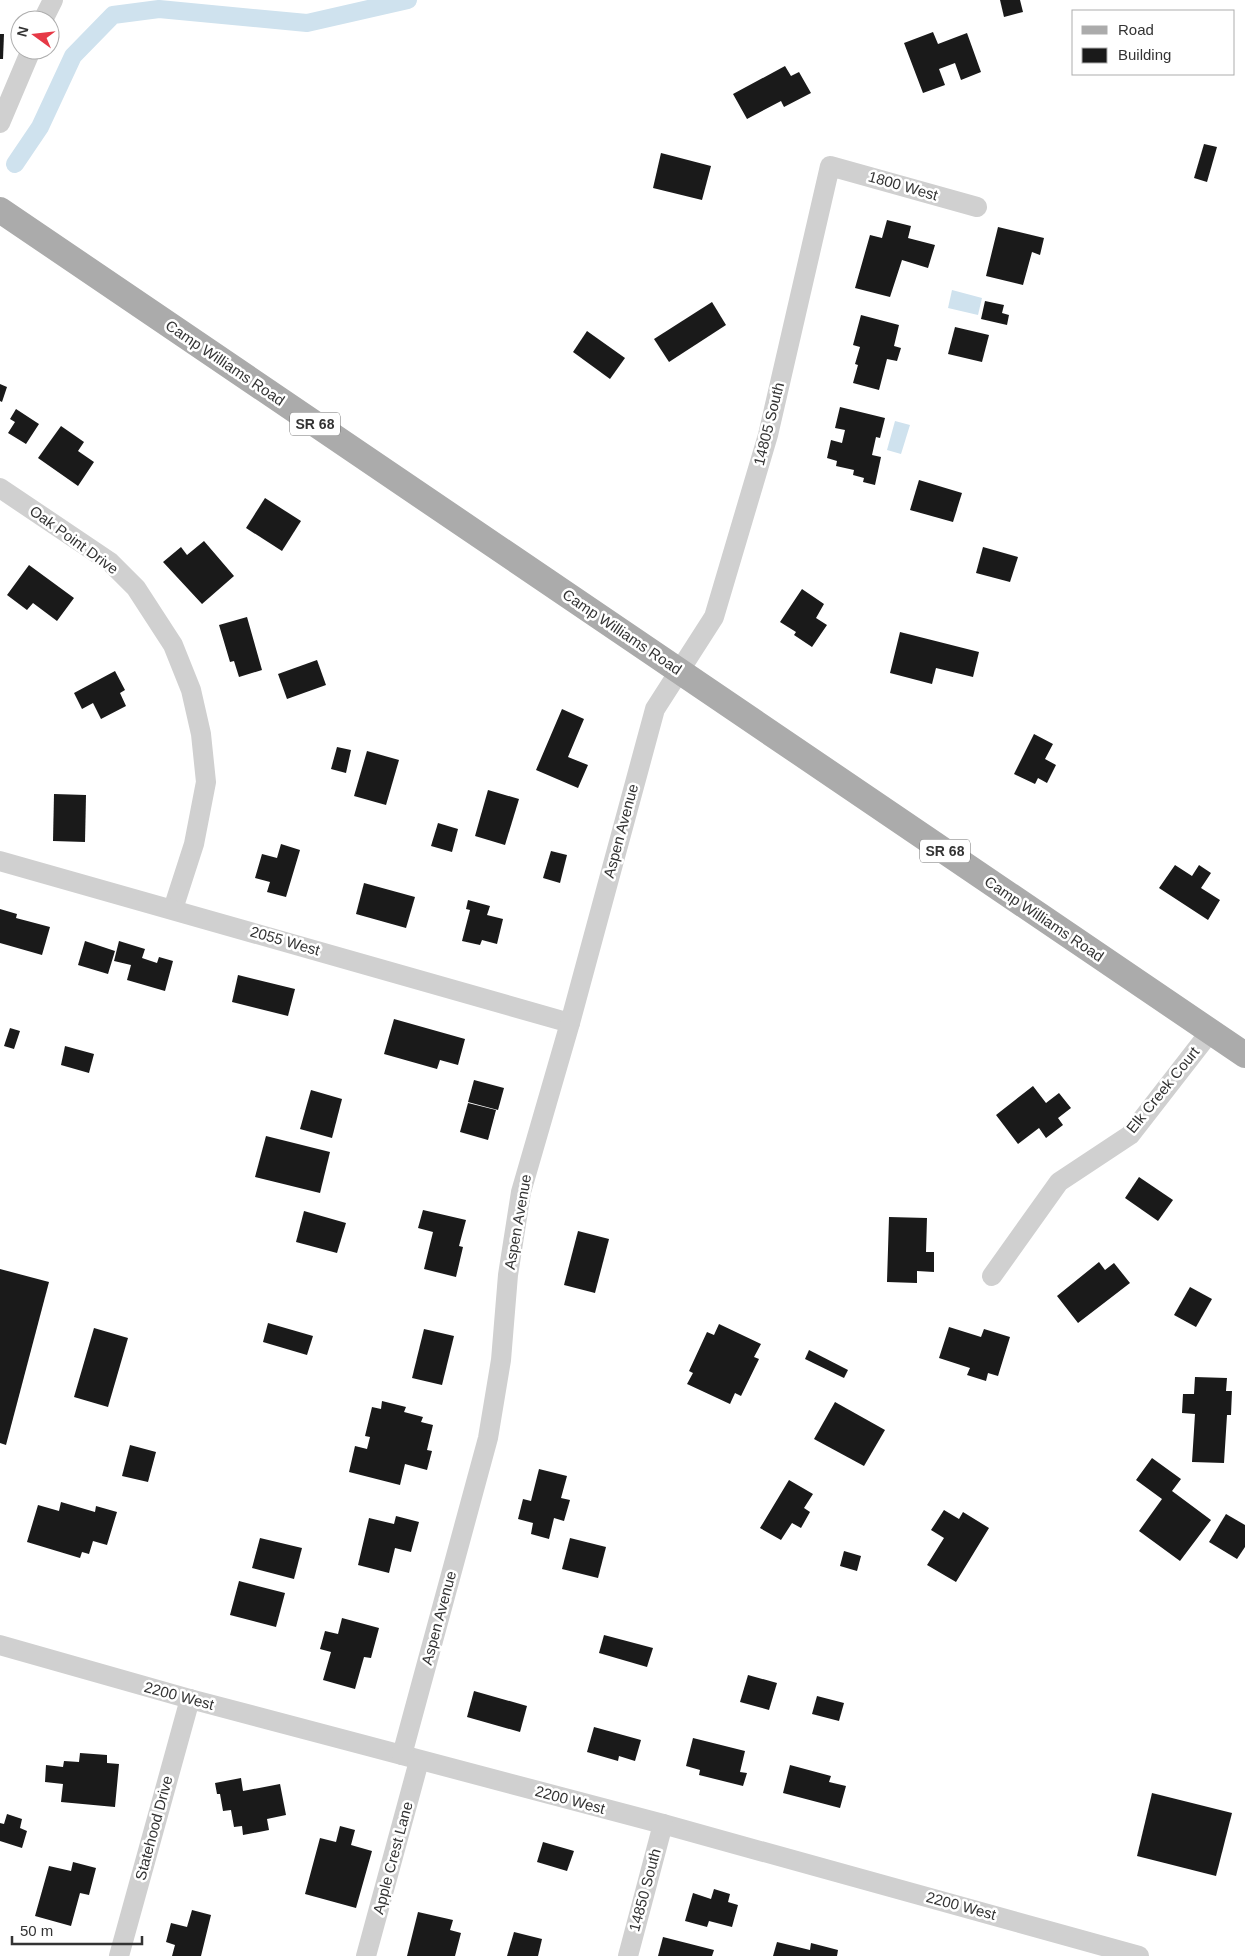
<svg xmlns="http://www.w3.org/2000/svg" width="1245" height="1956" font-family="Arial,sans-serif">
	<rect width="100%" height="100%" fill="#fff"/>
	<g fill="#cfe2ee">
		<polygon points="952,290 982,298 978,315 948,308"/>
		<polygon points="895,421 910,425 901,454 887,450"/>
	</g>
	<g fill="none" stroke-linecap="round" stroke-linejoin="round">
		<polyline stroke="#cfe2ee" stroke-width="18" points="15,164 40,127 73,56 113,15 159,9 307,23 408,0"/>
	</g>
	<g fill="#1a1a1a">
		<polygon points="1000,0 1020,0 1023,12 1004,17"/>
		<polygon points="933,32 938,44 967,33 981,72 961,80 955,63 939,69 945,85 923,93 904,43"/>
		<polygon points="0,34 4,34 3,59 0,59"/>
		<polygon points="785,66 791,76 799,72 811,93 784,107 781,101 747,119 733,94"/>
		<polygon points="1204,144 1217,147 1207,182 1194,178"/>
		<polygon points="661,153 711,166 702,200 653,188"/>
		<polygon points="887,220 911,226 908,238 935,245 928,268 902,260 890,297 855,288 870,235 882,238"/>
		<polygon points="998,227 1044,238 1040,255 1032,252 1023,285 986,276"/>
		<polygon points="985,301 1004,305 1002,313 1009,315 1007,325 981,319"/>
		<polygon points="712,302 726,325 669,362 654,339"/>
		<polygon points="861,315 899,325 894,346 901,348 897,361 887,359 879,390 853,383 858,365 855,364 860,347 853,345"/>
		<polygon points="955,327 989,335 982,362 948,354"/>
		<polygon points="587,331 625,358 610,379 573,352"/>
		<polygon points="0,384 7,387 2,402 0,401"/>
		<polygon points="840,407 885,418 880,438 876,437 872,455 881,457 875,485 863,482 864,478 853,475 854,470 836,466 837,461 827,458 831,440 842,443 845,430 835,428"/>
		<polygon points="16,409 39,424 26,444 8,433 15,422 10,419"/>
		<polygon points="61,426 84,442 78,451 94,462 78,486 38,458"/>
		<polygon points="919,480 962,493 953,522 910,510"/>
		<polygon points="265,498 301,521 282,551 246,528"/>
		<polygon points="204,541 234,576 202,604 163,562 181,547 187,555"/>
		<polygon points="983,547 1018,557 1010,582 976,573"/>
		<polygon points="29,565 74,598 57,621 33,603 27,610 7,595"/>
		<polygon points="802,589 824,604 816,618 827,625 812,647 794,635 796,632 780,622"/>
		<polygon points="247,617 262,670 239,677 234,661 230,662 219,625"/>
		<polygon points="900,632 979,652 973,677 936,668 932,684 890,673"/>
		<polygon points="317,660 326,685 287,699 278,674"/>
		<polygon points="115,671 125,690 120,693 126,706 101,719 93,703 82,709 74,693"/>
		<polygon points="562,709 584,719 568,757 588,765 578,788 536,770"/>
		<polygon points="1034,734 1053,744 1045,759 1056,765 1047,783 1038,778 1035,784 1014,774"/>
		<polygon points="337,747 351,750 346,773 331,769"/>
		<polygon points="367,751 399,760 386,805 354,796"/>
		<polygon points="488,790 519,799 505,845 475,836"/>
		<polygon points="54,794 86,795 85,842 53,841"/>
		<polygon points="438,823 458,829 452,852 431,846"/>
		<polygon points="281,844 300,850 286,897 267,892 270,882 255,878 262,854 277,858"/>
		<polygon points="551,851 567,855 560,883 543,878"/>
		<polygon points="1175,865 1192,876 1199,865 1211,873 1201,888 1220,900 1208,920 1159,888"/>
		<polygon points="364,883 415,897 406,928 356,914"/>
		<polygon points="468,900 490,906 487,915 503,919 497,944 482,940 480,945 462,941 470,910 466,909"/>
		<polygon points="0,909 17,914 16,918 50,927 42,955 0,943"/>
		<polygon points="85,941 115,951 108,974 78,965"/>
		<polygon points="119,941 145,949 142,958 157,963 159,957 173,961 165,991 127,980 131,965 114,961"/>
		<polygon points="238,975 295,989 288,1016 232,1002"/>
		<polygon points="394,1019 465,1039 458,1065 440,1060 437,1069 384,1054"/>
		<polygon points="10,1028 20,1031 14,1049 4,1046"/>
		<polygon points="65,1046 94,1054 89,1073 61,1065"/>
		<polygon points="474,1080 504,1088 498,1110 468,1102"/>
		<polygon points="1033,1086 1046,1103 1059,1093 1071,1108 1058,1118 1063,1125 1046,1138 1039,1128 1018,1144 996,1115"/>
		<polygon points="311,1090 342,1099 332,1138 300,1129"/>
		<polygon points="468,1103 496,1110 488,1140 460,1132"/>
		<polygon points="266,1136 330,1152 320,1193 255,1177"/>
		<polygon points="1139,1177 1173,1200 1158,1221 1125,1198"/>
		<polygon points="423,1210 466,1220 459,1246 463,1247 456,1277 424,1269 433,1232 418,1228"/>
		<polygon points="304,1211 346,1223 337,1253 296,1242"/>
		<polygon points="889,1217 927,1218 926,1252 934,1252 934,1272 917,1271 917,1283 887,1282"/>
		<polygon points="578,1231 609,1239 595,1293 564,1285"/>
		<polygon points="1099,1262 1105,1270 1114,1263 1130,1283 1078,1323 1057,1296"/>
		<polygon points="0,1269 49,1282 6,1445 0,1443"/>
		<polygon points="1190,1287 1212,1299 1196,1327 1174,1315"/>
		<polygon points="268,1323 313,1336 307,1355 263,1342"/>
		<polygon points="719,1324 761,1344 754,1357 759,1359 741,1396 735,1393 730,1404 687,1384 693,1373 689,1371 707,1332 714,1335"/>
		<polygon points="949,1327 981,1337 984,1329 1010,1337 998,1376 988,1373 986,1381 967,1375 970,1368 939,1358"/>
		<polygon points="94,1328 128,1338 108,1407 74,1397"/>
		<polygon points="424,1329 454,1336 442,1385 412,1378"/>
		<polygon points="809,1350 848,1370 844,1378 805,1359"/>
		<polygon points="1195,1377 1227,1378 1226,1391 1232,1391 1231,1415 1227,1415 1224,1463 1192,1462 1195,1414 1182,1413 1183,1394 1194,1394"/>
		<polygon points="382,1401 406,1407 404,1412 423,1417 421,1422 433,1425 427,1450 432,1451 427,1470 405,1464 400,1485 349,1472 355,1446 367,1449 370,1437 365,1436 372,1407 381,1409"/>
		<polygon points="835,1402 885,1430 864,1466 814,1439"/>
		<polygon points="130,1445 156,1452 148,1482 122,1476"/>
		<polygon points="1152,1458 1181,1479 1172,1491 1211,1520 1180,1561 1139,1531 1162,1499 1136,1480"/>
		<polygon points="539,1469 567,1476 561,1498 570,1500 564,1521 554,1518 549,1539 531,1534 533,1523 518,1519 523,1499 531,1501"/>
		<polygon points="789,1480 813,1494 804,1508 810,1512 801,1528 792,1523 781,1540 760,1528"/>
		<polygon points="61,1502 95,1512 96,1506 117,1512 107,1545 93,1541 89,1554 82,1552 80,1558 27,1542 38,1505 59,1511"/>
		<polygon points="944,1510 959,1519 963,1512 989,1528 956,1582 927,1565 944,1538 931,1530"/>
		<polygon points="1226,1514 1245,1525 1245,1547 1237,1559 1209,1542"/>
		<polygon points="396,1516 419,1522 411,1552 395,1548 389,1573 358,1565 369,1518 394,1524"/>
		<polygon points="260,1538 302,1548 294,1579 252,1568"/>
		<polygon points="570,1538 606,1547 598,1578 562,1569"/>
		<polygon points="844,1551 861,1556 857,1571 840,1566"/>
		<polygon points="239,1581 285,1593 276,1627 230,1615"/>
		<polygon points="342,1618 379,1628 371,1658 364,1657 355,1689 323,1680 331,1652 320,1649 325,1631 338,1634"/>
		<polygon points="604,1635 653,1648 647,1667 599,1653"/>
		<polygon points="748,1675 777,1683 769,1710 740,1702"/>
		<polygon points="474,1691 527,1706 520,1732 467,1717"/>
		<polygon points="817,1696 844,1703 839,1721 812,1714"/>
		<polygon points="594,1727 641,1740 635,1761 619,1756 618,1761 587,1752"/>
		<polygon points="693,1738 745,1751 740,1772 747,1773 743,1786 699,1775 700,1770 686,1766"/>
		<polygon points="80,1753 107,1755 107,1763 119,1764 115,1807 61,1802 63,1784 45,1782 46,1765 63,1767 64,1761 79,1762"/>
		<polygon points="790,1765 831,1776 829,1782 846,1786 840,1808 783,1793"/>
		<polygon points="241,1778 243,1791 280,1784 286,1815 267,1819 269,1830 243,1835 242,1826 234,1827 231,1810 223,1811 220,1794 217,1794 215,1783"/>
		<polygon points="1152,1793 1232,1813 1216,1876 1137,1856"/>
		<polygon points="7,1814 22,1819 20,1828 27,1831 22,1848 0,1841 0,1823 4,1824"/>
		<polygon points="340,1826 355,1830 351,1845 372,1851 356,1908 305,1894 320,1838 336,1842"/>
		<polygon points="543,1842 574,1851 567,1871 537,1862"/>
		<polygon points="73,1862 96,1868 89,1895 80,1893 71,1926 35,1916 49,1866 71,1871"/>
		<polygon points="714,1889 730,1894 728,1902 738,1905 732,1927 709,1921 707,1927 685,1921 693,1893 711,1899"/>
		<polygon points="192,1910 211,1915 201,1956 172,1956 175,1945 166,1942 171,1923 187,1927"/>
		<polygon points="418,1912 453,1920 450,1930 461,1933 455,1956 407,1956"/>
		<polygon points="514,1932 542,1939 538,1956 507,1956"/>
		<polygon points="663,1937 714,1950 712,1956 658,1956"/>
		<polygon points="777,1942 810,1950 811,1943 838,1950 837,1956 773,1956"/>
	</g>
	<g fill="none" stroke-linecap="round" stroke-linejoin="round">
		<g stroke="#d0d0d0" stroke-width="20">
			<polyline points="43,20 53,0"/>
			<polyline points="0,123 31,50"/>
			<polyline points="0,488 110,562 136,588 173,645 191,690 201,734 206,782 194,844 173,909"/>
			<polyline points="0,861 570,1023"/>
			<polyline points="992,1276 1059,1182 1130,1135 1210,1032"/>
			<polyline points="0,1645 190,1699 663,1824 1139,1956"/>
			<polyline points="402,1755 488,1438 501,1360 508,1275 521,1192 570,1023 655,709 714,617 768,435 830,166 977,207"/>
			<polyline points="119,1956 190,1699"/>
			<polyline points="366,1956 419,1761"/>
			<polyline points="628,1956 663,1824"/>
		</g>
		<polyline stroke="#ababab" stroke-width="26" points="0,210 1245,1055"/>
	</g>
	<g text-anchor="middle" stroke-width="5" stroke-linejoin="round" paint-order="stroke">
		<g fill="#fff" stroke="#707070" stroke-width="1">
			<rect x="290" y="412.5" width="50" height="23" rx="4"/>
			<rect x="920" y="839.5" width="50" height="23" rx="4"/>
		</g>
		<g font-size="14" font-weight="bold" fill="#333">
			<text x="315" y="429">SR 68</text>
			<text x="945" y="856">SR 68</text>
		</g>
		<g font-size="15" fill="#333" stroke="#fff">
			<text transform="translate(903 186) rotate(16)" y="5">1800 West</text>
			<text transform="translate(225 363) rotate(34)" y="5">Camp Williams Road</text>
			<text transform="translate(769 424) rotate(-76)" y="5">14805 South</text>
			<text transform="translate(74 540) rotate(36)" y="5">Oak Point Drive</text>
			<text transform="translate(622 632) rotate(34)" y="5">Camp Williams Road</text>
			<text transform="translate(621 831) rotate(-75)" y="5">Aspen Avenue</text>
			<text transform="translate(1044 919) rotate(34)" y="5">Camp Williams Road</text>
			<text transform="translate(285 941) rotate(16)" y="5">2055 West</text>
			<text transform="translate(1163 1090) rotate(-51)" y="5">Elk Creek Court</text>
			<text transform="translate(518 1222) rotate(-80)" y="5">Aspen Avenue</text>
			<text transform="translate(439 1618) rotate(-75)" y="5">Aspen Avenue</text>
			<text transform="translate(179 1696) rotate(15)" y="5">2200 West</text>
			<text transform="translate(570 1800) rotate(15)" y="5">2200 West</text>
			<text transform="translate(154 1828) rotate(-75)" y="5">Statehood Drive</text>
			<text transform="translate(393 1858) rotate(-75)" y="5">Apple Crest Lane</text>
			<text transform="translate(645 1890) rotate(-75)" y="5">14850 South</text>
			<text transform="translate(961 1906) rotate(15)" y="5">2200 West</text>
		</g>
	</g>
	<rect x="1072" y="10" width="162" height="65" fill="#ffffff" stroke="#adadad"/>
	<rect x="1082" y="26" width="25" height="8" fill="#ababab" stroke="#adadad"/>
	<text x="1118" y="35" font-size="15" fill="#333333">Road</text>
	<rect x="1082" y="48" width="25" height="15" fill="#1a1a1a" stroke="#adadad"/>
	<text x="1118" y="60" font-size="15" fill="#333333">Building</text>
	<g transform="translate(35 35) rotate(285)"><circle r="24" fill="#ffffff" stroke="#adadad"/>
	<path d="M0-4L9 19L0 12L-9 19Z" fill="#e63946"/>
	<text y="-8" font-size="14" font-weight="bold" text-anchor="middle" fill="#333333">N</text>
	</g>
	<path d="M12 1936v8h130v-8" fill="none" stroke="#333333" stroke-width="2.5"/>
	<text x="20" y="1936" font-size="15" fill="#333333" stroke="#ffffff" stroke-width="4" paint-order="stroke">50 m</text>
</svg>
